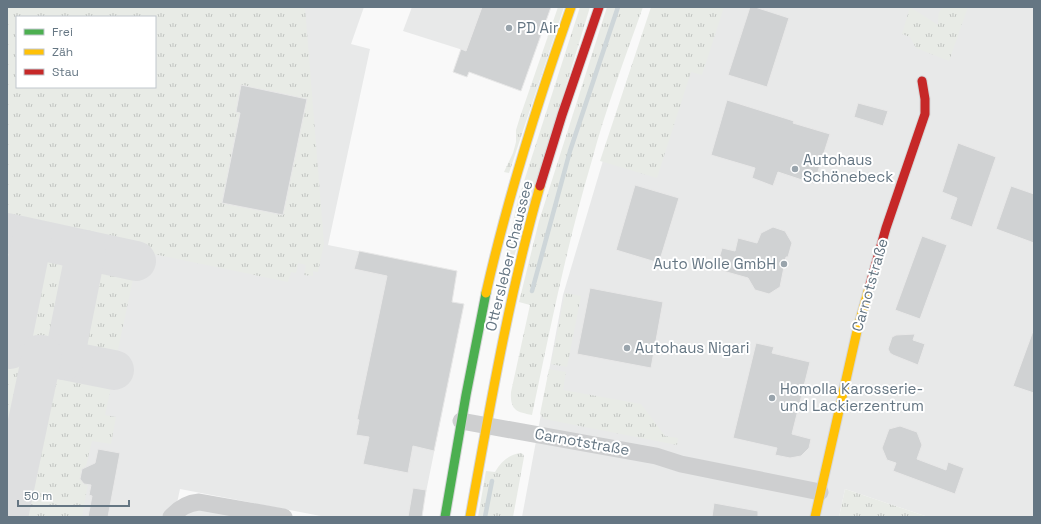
<svg xmlns="http://www.w3.org/2000/svg" width="1041" height="524" font-family="'Space Grotesk',sans-serif">
	<defs>
		<pattern id="grass-tufts" width="24" height="20" patternUnits="userSpaceOnUse"><rect width="24" height="20" fill="#e8ebe6"/><path d="M3 7l-1-3M5 7V3M7 7l1-3M15 17l-1-3M17 17v-4M19 17l1-3" fill="none" stroke="#c0c3c0"/></pattern>
	</defs>
	<rect width="100%" height="100%" fill="#f9f9f9"/>
	<g fill="#e8e9e9" fill-rule="evenodd">
		<path d="M7 7H364L351 44 370 49 328 245 457 271 452 302 464 304 421 517H326L180 489 174 517H7ZM17 17H155V87H17Z"/>
		<polygon points="412,7 482,7 466,51 403,31"/>
		<polygon points="654,7 1034,7 1034,517 928,517 845,489 839,517 522,517 563,295 627,80"/>
		<polygon points="194,510 205,510 245,517 181,517"/>
	</g>
	<g fill="url(#grass-tufts)" fill-rule="evenodd">
		<path d="M7 7H305L324 244 318 272 313 271V276L304 275 306 265 298 263 296 273 291 272 288 282 139 251 116 359 7 336ZM17 17H155V87H17Z"/>
		<polygon points="558,7 564,7 509,173 504,172 513,153 516,142 516,130 520,117"/>
		<polygon points="580,7 590,7 499,306 507,248 518,200"/>
		<path d="M607 7H643C625 58 606 108 592 160 567 244 550 329 532 415 516 412 510 410 511 392L530 305 519 302 539 221Z"/>
		<polygon points="651,7 724,7 702,75 691,72 657,178 600,161"/>
		<path d="M910 7 938 25C939 18 936 12 944 7H968L949 61 916 48 910 37 902 34Z"/>
		<polygon points="565,293 581,296 567,367 551,364"/>
		<polygon points="7,360 27,364 11,445 7,444"/>
		<polygon points="50,369 112,382 105,415 116,417 111,444 92,441 86,466 82,469 88,484 82,517 19,517"/>
		<polygon points="549,369 566,372 563,390 641,404 665,436 678,438 677,445 544,419 540,414"/>
		<path d="M520 453 523 454 524 457 513 517H478L486 471 495 472C501 462 508 455 520 453Z"/>
		<polygon points="845,489 928,517 839,517"/>
	</g>
	<g fill="none" stroke-linecap="round" stroke-linejoin="round">
		<g stroke="#ced6d9" stroke-width="4.5">
			<polyline points="532,291 570,151 618,7"/>
			<polyline points="485,517 492,481"/>
		</g>
		<g stroke="#dedfe0" stroke-width="40">
			<polyline points="7,233 136,261"/>
			<polyline points="10,349 32,239"/>
			<polyline points="38,355 114,370"/>
			<polyline points="64,360 86,250"/>
			<polyline points="8,517 42,355"/>
		</g>
	</g>
	<g fill="#d0d2d3" stroke="#e8e8e8">
		<polygon points="482,7 551,7 521,91 469,72 467,77 453,72 461,49 466,51"/>
		<polygon points="750,7 755,7 789,18 767,87 728,75"/>
		<polygon points="241,85 307,99 283,215 222,203 240,113 236,112"/>
		<polygon points="727,100 794,121 793,123 830,134 814,184 778,172 773,186 752,178 755,168 711,155"/>
		<polygon points="858,103 888,111 883,126 854,117"/>
		<polygon points="958,143 996,157 972,227 950,219 957,198 942,192"/>
		<polygon points="635,185 679,198 659,263 616,250"/>
		<polygon points="1011,186 1034,194 1034,243 996,229"/>
		<polygon points="773,227 785,231 792,243 788,257 786,257 780,287 769,294 755,290 748,278 716,269 722,248 735,251 738,238 757,243 761,233"/>
		<polygon points="922,236 947,245 920,319 895,310"/>
		<polygon points="359,251 457,271 452,302 464,304 434,451 413,446 408,473 363,464 369,437 356,435 359,420 357,419 387,276 354,269"/>
		<polygon points="590,288 663,302 651,368 577,354"/>
		<polygon points="1033,331 1034,332 1034,393 1013,386"/>
		<polygon points="915,334 913,340 925,344 918,365 893,355 890,353 888,349 892,337 896,335"/>
		<polygon points="756,343 774,347 772,353 810,362 792,434 811,439 809,448 801,456 790,458 775,455 777,448 733,438"/>
		<polygon points="900,426 917,432 922,445 917,459 946,470 948,462 964,468 955,494 893,471 896,463 887,460 882,448 889,429"/>
		<polygon points="98,449 120,453 108,517 88,517 92,496 89,495 91,485 84,484 80,479 82,469 95,463"/>
		<polygon points="413,488 426,490 422,517 408,517"/>
		<polygon points="714,503 758,511 758,517 712,517"/>
	</g>
	<g fill="none" stroke-linecap="round" stroke-linejoin="round">
		<defs>
			<polyline id="fast" points="445,517 466,395 486,293"/>
			<g id="slow">
				<path d="M486 293C508 196 538 101 571 7"/>
				<path d="M470 517C490 406 509 295 540 186"/>
				<polyline points="815,517 857,331 869,288"/>
			</g>
			<g id="jam">
				<polyline points="540,186 562,115 599,7"/>
				<polyline points="869,288 886,228 925,114 925,99 922,81"/>
			</g>
		</defs>
		<use href="#fast" stroke="#d5d6d7" stroke-width="11"/>
		<use href="#slow" stroke="#d5d6d7" stroke-width="11"/>
		<use href="#jam" stroke="#d5d6d7" stroke-width="11"/>
		<g stroke="#cecfd0" stroke-width="17">
			<polyline points="461,421 656,456 681,464 820,492"/>
			<path d="M171 517C179 508 187 503 199 502L284 517"/>
		</g>
		<use href="#fast" stroke="#4caf50" stroke-width="9"/>
		<use href="#slow" stroke="#ffc107" stroke-width="9"/>
		<use href="#jam" stroke="#c62828" stroke-width="9"/>
	</g>
	<g fill="#99a4ac" stroke="#fff" stroke-width="1.5">
		<circle cx="509" cy="28" r="4"/>
		<circle cx="795" cy="169" r="4"/>
		<circle cx="784" cy="264" r="4"/>
		<circle cx="627" cy="348" r="4"/>
		<circle cx="772" cy="398" r="4"/>
	</g>
	<g text-anchor="middle" stroke-width="4" stroke-linejoin="round" paint-order="stroke">
		<g font-size="15" fill="#657683" stroke="#fff" text-anchor="start">
			<text x="517" y="33">PD Air</text>
			<text x="803" y="165">Autohaus<tspan x="803" dy="17">Schönebeck</tspan></text>
			<text x="776" y="269" text-anchor="end">Auto Wolle GmbH</text>
			<text x="635" y="353">Autohaus Nigari</text>
			<text x="780" y="394">Homolla Karosserie-<tspan x="780" dy="17">und Lackierzentrum</tspan></text>
		</g>
		<g font-size="15" fill="#657683" stroke="#fff">
			<text transform="translate(509 256) rotate(-76)" y="5">Ottersleber Chaussee</text>
			<text transform="translate(870 285) rotate(-74)" y="5">Carnotstraße</text>
			<text transform="translate(582 442) rotate(10)" y="5">Carnotstraße</text>
		</g>
	</g>
	<rect width="1041" height="524" fill="none" stroke="#657683" stroke-width="16"/>
	<rect x="16" y="16" width="140" height="72" fill="#ffffff" stroke="#c1c8cd"/>
	<rect x="24" y="29" width="20" height="6" fill="#4caf50" stroke="#c1c8cd"/>
	<text x="52" y="36" font-size="12" fill="#657683">Frei</text>
	<rect x="24" y="49" width="20" height="6" fill="#ffc107" stroke="#c1c8cd"/>
	<text x="52" y="56" font-size="12" fill="#657683">Zäh</text>
	<rect x="24" y="69" width="20" height="6" fill="#c62828" stroke="#c1c8cd"/>
	<text x="52" y="76" font-size="12" fill="#657683">Stau</text>
	<path d="M18 500v6h111v-6" fill="none" stroke="#657683" stroke-width="2"/>
	<text x="24" y="500" font-size="12" fill="#657683" stroke="#ffffff" stroke-width="3" paint-order="stroke">50 m</text>
</svg>
